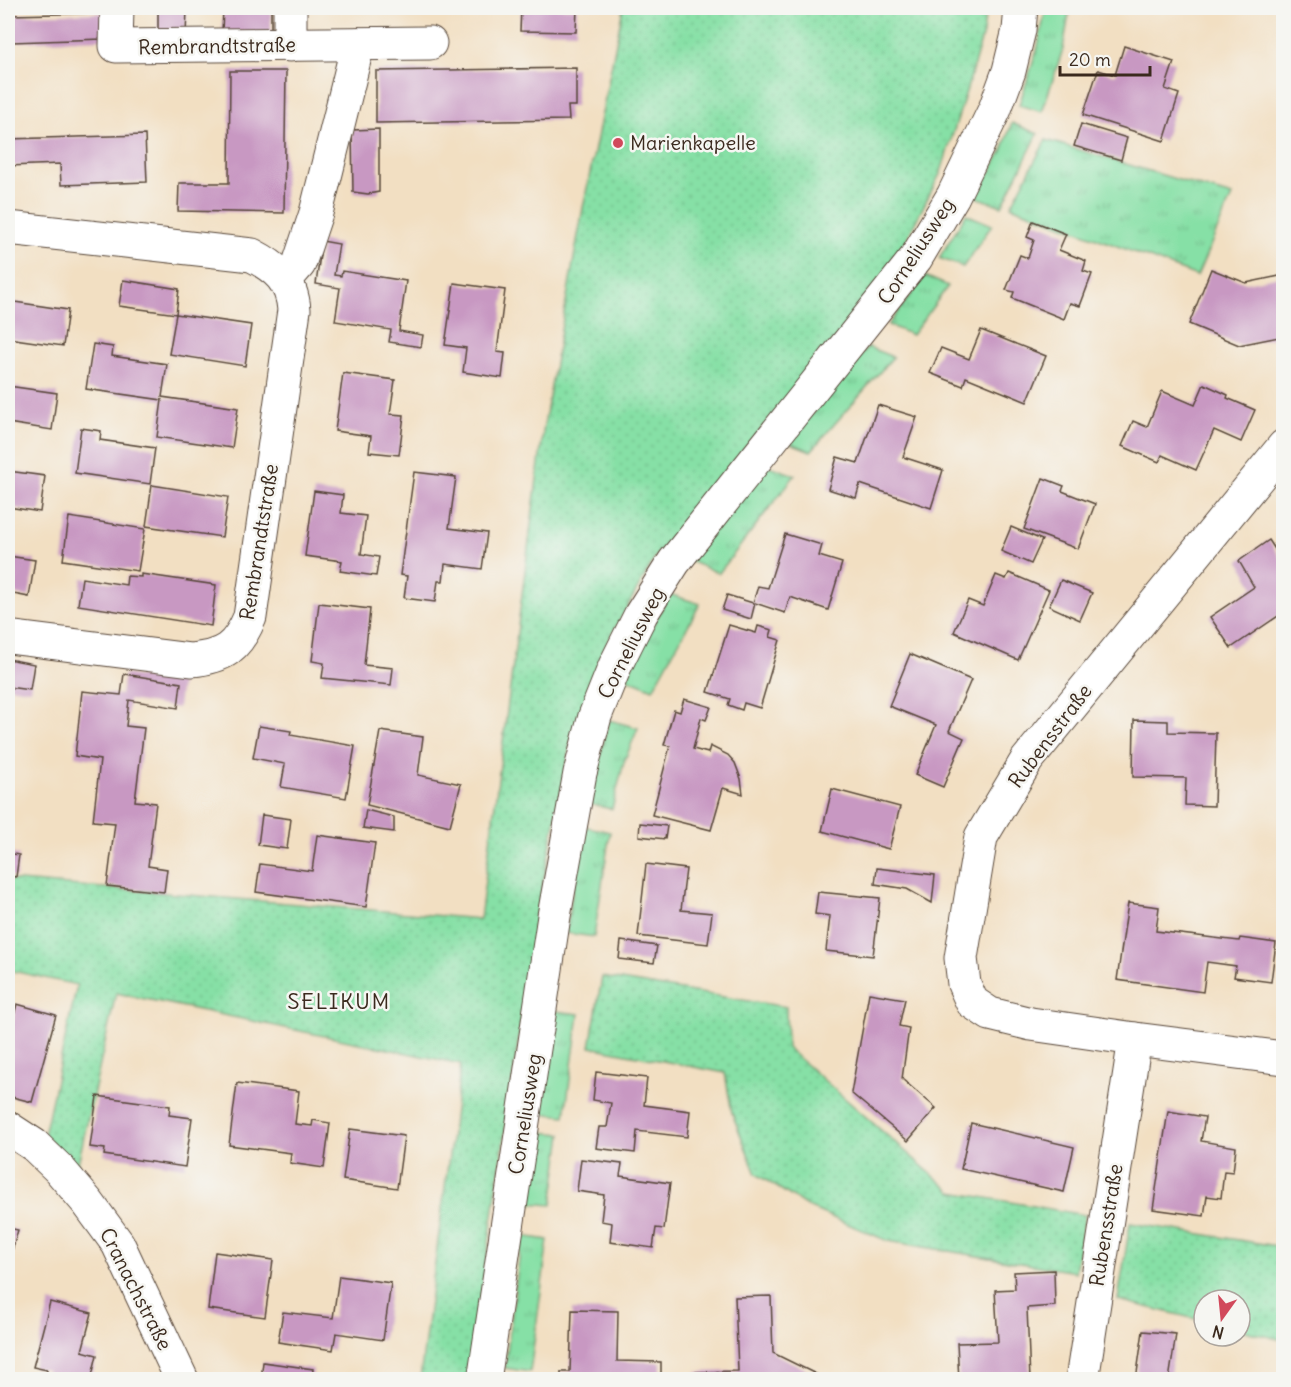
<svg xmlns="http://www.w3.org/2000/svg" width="1291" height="1387" font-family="Delius,sans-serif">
	<defs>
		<pattern id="grass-tufts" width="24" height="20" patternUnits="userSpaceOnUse" patternTransform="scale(1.5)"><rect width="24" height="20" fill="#86e0a6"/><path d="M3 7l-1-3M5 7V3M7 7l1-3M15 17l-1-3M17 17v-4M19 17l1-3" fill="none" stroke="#75c08e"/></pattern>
		<pattern id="park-dots" width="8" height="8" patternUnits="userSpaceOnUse" patternTransform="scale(1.5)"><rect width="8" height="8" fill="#86e0a6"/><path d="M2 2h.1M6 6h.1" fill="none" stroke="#75c08e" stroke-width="1.8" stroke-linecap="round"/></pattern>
	</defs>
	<rect width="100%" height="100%" fill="#f6f6f2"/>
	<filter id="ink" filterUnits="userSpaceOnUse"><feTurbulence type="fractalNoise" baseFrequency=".0167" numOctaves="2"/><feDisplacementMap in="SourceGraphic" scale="12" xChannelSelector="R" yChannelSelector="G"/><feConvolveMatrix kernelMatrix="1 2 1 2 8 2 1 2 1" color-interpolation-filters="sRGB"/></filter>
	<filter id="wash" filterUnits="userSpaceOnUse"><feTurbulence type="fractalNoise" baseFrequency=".008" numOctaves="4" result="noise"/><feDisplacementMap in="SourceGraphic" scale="24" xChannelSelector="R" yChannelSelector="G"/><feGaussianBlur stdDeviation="1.35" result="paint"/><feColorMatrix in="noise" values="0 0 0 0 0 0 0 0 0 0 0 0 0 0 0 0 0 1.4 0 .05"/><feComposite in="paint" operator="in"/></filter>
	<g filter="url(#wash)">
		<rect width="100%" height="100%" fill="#f2dfc2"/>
		<g fill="url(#grass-tufts)" stroke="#608562" stroke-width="1.5">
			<polygon points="1046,8 1070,8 1063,49 1042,112 1019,105 1037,50"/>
			<polygon points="1012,123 1038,134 1002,206 976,197 1002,151"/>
			<polygon points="1046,140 1232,196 1197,276 1011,206"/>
			<polygon points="966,214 992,225 963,267 939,258"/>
			<polygon points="925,276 948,286 912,335 888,325"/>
			<polygon points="868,347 893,357 811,451 788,442"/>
			<polygon points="766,465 795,475 719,573 689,561"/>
			<polygon points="669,594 700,604 653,689 626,678"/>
			<polygon points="609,720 638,728 624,762 612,809 588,804"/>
			<polygon points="583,826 610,832 594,937 566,933"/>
			<polygon points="555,1011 579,1014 565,1116 540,1113"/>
			<polygon points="538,1132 562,1134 552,1205 528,1203"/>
			<polygon points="522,1236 548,1240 530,1372 505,1368"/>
		</g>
		<g fill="url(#park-dots)" stroke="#608562" stroke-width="1.5">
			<polygon points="623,8 986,8 983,33 970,79 941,172 888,276 656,556 602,652 571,743 537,912 469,1379 420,1379 461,1064 116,993 77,1168 44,1135 77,985 8,970 8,880 480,919 544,425 583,208"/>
			<polygon points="602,977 786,1007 787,1048 952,1192 1085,1215 1075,1272 888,1241 810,1208 756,1174 732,1113 725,1073 590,1047"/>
			<polygon points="1130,1223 1283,1247 1283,1340 1240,1330 1240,1300 1204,1300 1204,1321 1118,1300"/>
		</g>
		<g id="blocks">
			<g fill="#c898c2">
				<polygon points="158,8 187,8 186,36 158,36"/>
				<polygon points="223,8 271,8 271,33 222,32"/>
				<polygon points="521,8 577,8 576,32 520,31"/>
				<polygon points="104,13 104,39 11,42 10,15"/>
				<polygon points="1124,46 1174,62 1165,89 1179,94 1164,141 1083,115 1098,70 1115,75"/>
				<polygon points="576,68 576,106 568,106 569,120 376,123 376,71"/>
				<polygon points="230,71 286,71 284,213 178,211 179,183 229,183"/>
				<polygon points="1081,124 1127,138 1121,160 1074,146"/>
				<polygon points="379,129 379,192 368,194 353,192 352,130"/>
				<polygon points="145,135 147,182 61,185 60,164 8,166 8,139"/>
				<polygon points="1033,221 1066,234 1059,250 1086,261 1083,271 1092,274 1080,306 1070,303 1064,319 1012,298 1014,292 1006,290 1020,255 1028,258 1034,240 1027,237"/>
				<polygon points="322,241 339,244 334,275 341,276 342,271 406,281 399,331 423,335 421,347 389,342 391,330 335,321 340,288 316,284"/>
				<polygon points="1211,269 1246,283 1284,275 1284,336 1239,345 1189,324"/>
				<polygon points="123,280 179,289 176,314 119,306"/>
				<polygon points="454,283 505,290 497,352 505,353 502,378 463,372 466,348 445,345"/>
				<polygon points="8,301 68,310 63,346 8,338"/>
				<polygon points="176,314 251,325 245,366 169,354"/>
				<polygon points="981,330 1046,356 1027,402 966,377 963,386 930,373 941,348 969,359"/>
				<polygon points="93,344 113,347 112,356 167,364 162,397 238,408 232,448 157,437 162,400 86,389"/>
				<polygon points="343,373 395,380 390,414 404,415 399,455 369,452 371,436 335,431"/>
				<polygon points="1204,384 1228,395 1227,398 1255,410 1241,442 1214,430 1196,470 1162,455 1159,462 1122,446 1133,421 1147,427 1162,391 1195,405"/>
				<polygon points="8,386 57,393 52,430 8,423"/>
				<polygon points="878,405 917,417 903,457 943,470 931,508 860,484 856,498 828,489 837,457 858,463"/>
				<polygon points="81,428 101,431 100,440 155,448 150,484 75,473"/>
				<polygon points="8,471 45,476 40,512 8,507"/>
				<polygon points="414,472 456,477 449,528 487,533 482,569 445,564 443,581 438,581 435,602 404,598 407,576 400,575"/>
				<polygon points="1043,478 1064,486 1062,491 1095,504 1078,549 1024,529"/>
				<polygon points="152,485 228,497 222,537 146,526"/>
				<polygon points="314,491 343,495 341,513 366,516 361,554 379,557 376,576 340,571 342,561 305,556"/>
				<polygon points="69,517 145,529 138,571 63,560"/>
				<polygon points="1011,527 1042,540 1031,564 1001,551"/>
				<polygon points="785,534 822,545 819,556 842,563 828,610 790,597 785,613 755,603 751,619 722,610 727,595 753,603 758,586 768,588"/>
				<polygon points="1269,540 1284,563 1284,612 1231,648 1210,617 1254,587 1239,561"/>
				<polygon points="8,556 35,560 29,597 8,593"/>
				<polygon points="1009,573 1049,590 1018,660 954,632 968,600 983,606 996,575 1006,579"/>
				<polygon points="141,574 216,585 211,626 78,605 82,578 126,585 127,576 141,577"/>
				<polygon points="1061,580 1092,593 1080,620 1049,606"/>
				<polygon points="319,603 370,609 364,665 393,668 391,685 322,678 324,663 312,661"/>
				<polygon points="729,625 756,633 758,626 772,630 770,637 780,640 760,708 744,703 742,710 728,705 730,699 708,692"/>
				<polygon points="910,654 971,680 949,731 964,738 943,787 915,775 936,725 889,706"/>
				<polygon points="8,659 34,664 30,690 8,687"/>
				<polygon points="124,674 181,683 178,708 129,700 126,726 144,728 135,801 156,803 148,866 167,869 164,892 107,886 115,823 93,821 100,760 75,756 82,691 121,695"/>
				<polygon points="684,699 711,707 706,720 701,718 693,749 708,753 710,746 728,755 735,763 741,779 743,794 723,788 711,830 652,815 670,746 664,745 674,710 680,712"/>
				<polygon points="1134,720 1168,721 1168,732 1216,733 1214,806 1185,805 1186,778 1133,777"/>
				<polygon points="259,726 291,731 290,735 355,746 346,798 281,787 285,764 253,758"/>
				<polygon points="380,731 423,737 418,775 461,784 450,826 367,805"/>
				<polygon points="832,789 900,807 889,849 822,831"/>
				<polygon points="366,810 394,817 394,832 363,828"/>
				<polygon points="262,815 291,819 287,849 258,845"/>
				<polygon points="640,823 667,826 665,839 639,836"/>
				<polygon points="317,835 375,843 366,907 256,892 260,864 312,871"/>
				<polygon points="8,853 19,855 16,877 8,876"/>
				<polygon points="646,864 686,869 681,910 712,913 708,944 638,936"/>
				<polygon points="877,868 935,875 932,903 907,889 875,884"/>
				<polygon points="818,892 880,898 873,956 826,951 830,916 815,914"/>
				<polygon points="1128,903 1159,907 1156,931 1239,941 1240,938 1276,943 1271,982 1234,977 1236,966 1207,962 1203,992 1117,980"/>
				<polygon points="621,941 657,946 654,963 619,959"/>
				<polygon points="869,993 905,999 899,1026 909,1028 902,1079 936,1108 908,1141 851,1093"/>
				<polygon points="17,1004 56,1015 32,1102 8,1096 8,1038"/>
				<polygon points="596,1072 647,1078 644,1105 690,1111 687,1137 637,1131 635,1153 596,1148 599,1127 607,1127 611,1103 593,1100"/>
				<polygon points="237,1083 299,1091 295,1124 312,1126 313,1120 330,1123 324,1168 290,1163 291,1153 229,1145"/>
				<polygon points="97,1096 170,1106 169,1115 192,1118 185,1167 104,1155 105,1149 90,1147"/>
				<polygon points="1168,1111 1205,1117 1201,1141 1236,1147 1233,1172 1224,1171 1221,1198 1207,1196 1204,1216 1153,1209"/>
				<polygon points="971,1123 1074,1147 1064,1192 961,1169"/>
				<polygon points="350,1129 404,1136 397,1188 343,1180"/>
				<polygon points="581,1159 622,1164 620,1176 670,1183 664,1229 656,1228 653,1248 610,1242 612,1223 601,1221 604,1195 577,1191"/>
				<polygon points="8,1228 18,1230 8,1265"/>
				<polygon points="215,1252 273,1260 265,1317 208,1309"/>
				<polygon points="1054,1270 1055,1306 1027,1308 1030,1380 959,1380 957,1343 998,1342 995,1290 1015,1289 1014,1272"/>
				<polygon points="339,1276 391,1283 383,1340 336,1333 333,1350 278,1342 283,1312 333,1318"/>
				<polygon points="771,1296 773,1353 828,1380 697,1380 696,1372 738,1371 735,1297"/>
				<polygon points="50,1302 92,1313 82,1351 97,1355 91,1380 45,1380 47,1370 33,1367"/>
				<polygon points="572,1310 618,1311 617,1361 661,1362 661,1380 561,1380 561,1372 570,1372"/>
				<polygon points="1143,1331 1176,1334 1169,1380 1136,1380"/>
				<polygon points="263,1362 313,1369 312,1380 261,1380"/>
			</g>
		</g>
	</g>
	<g filter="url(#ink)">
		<use href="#blocks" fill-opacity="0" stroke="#564537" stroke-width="1.5"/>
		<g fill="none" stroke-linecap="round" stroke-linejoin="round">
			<defs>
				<g id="street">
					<polyline points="117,8 116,46 430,43"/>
					<polyline points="290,45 290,8"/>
					<path d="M8 228 252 255C277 268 292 281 294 310L250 617C237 648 224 657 191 660L8 637"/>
					<polyline points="286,279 299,264 316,213 358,44"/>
					<polyline points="1135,1039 1284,1058"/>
					<polyline points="8,1128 34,1145 59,1169 88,1203 118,1244 182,1380"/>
					<polyline points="484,1380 554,916 580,773 595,716 615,666 641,614 674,562 916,258 953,196 995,109 1009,71 1019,30 1021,8"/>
					<polyline points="1082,1380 1135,1039 1031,1024 990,1014 972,1002 964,984 961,958 981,837 1027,760 1284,446"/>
				</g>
			</defs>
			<use href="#street" stroke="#564537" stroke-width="35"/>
			<use href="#street" stroke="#fff" stroke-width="33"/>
		</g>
	</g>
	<circle fill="#d1495b" stroke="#f6f6f2" stroke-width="2" cx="618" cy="143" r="6"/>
	<g text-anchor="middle" stroke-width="5" stroke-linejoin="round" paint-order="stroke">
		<g font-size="20" fill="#3b2a1e" stroke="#f6f6f2">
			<text transform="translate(217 46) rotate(-1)" y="7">Rembrandtstraße</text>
			<text transform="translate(916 251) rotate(-57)" y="7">Corneliusweg</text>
			<text transform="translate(259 542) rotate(-81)" y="7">Rembrandtstraße</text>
			<text transform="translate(631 643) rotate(-63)" y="7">Corneliusweg</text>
			<text transform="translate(1050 736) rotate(-53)" y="7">Rubensstraße</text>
			<text transform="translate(525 1114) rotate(-81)" y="7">Corneliusweg</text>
			<text transform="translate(1106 1225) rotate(-81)" y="7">Rubensstraße</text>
			<text transform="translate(136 1289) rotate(63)" y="7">Cranachstraße</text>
		</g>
		<g font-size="20" fill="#3b2a1e" stroke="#f6f6f2" text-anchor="start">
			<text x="630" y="150">Marienkapelle</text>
		</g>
		<g font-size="22" letter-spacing="1.5" fill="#3b2a1e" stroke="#f6f6f2">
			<text x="339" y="1009">SELIKUM</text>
		</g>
	</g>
	<rect width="1291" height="1387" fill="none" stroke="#f6f6f2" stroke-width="30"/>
	<g transform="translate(1222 1318) rotate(195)"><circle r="28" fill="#f6f6f2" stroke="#aba49d" stroke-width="1.5"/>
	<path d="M0-4.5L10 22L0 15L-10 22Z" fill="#d1495b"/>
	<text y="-9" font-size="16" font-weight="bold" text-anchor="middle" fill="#3b2a1e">N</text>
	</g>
	<path d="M1060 66v9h90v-9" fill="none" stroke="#3b2a1e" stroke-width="3"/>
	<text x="1069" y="66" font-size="18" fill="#3b2a1e" stroke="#f6f6f2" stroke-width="4.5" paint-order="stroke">20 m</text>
</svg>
